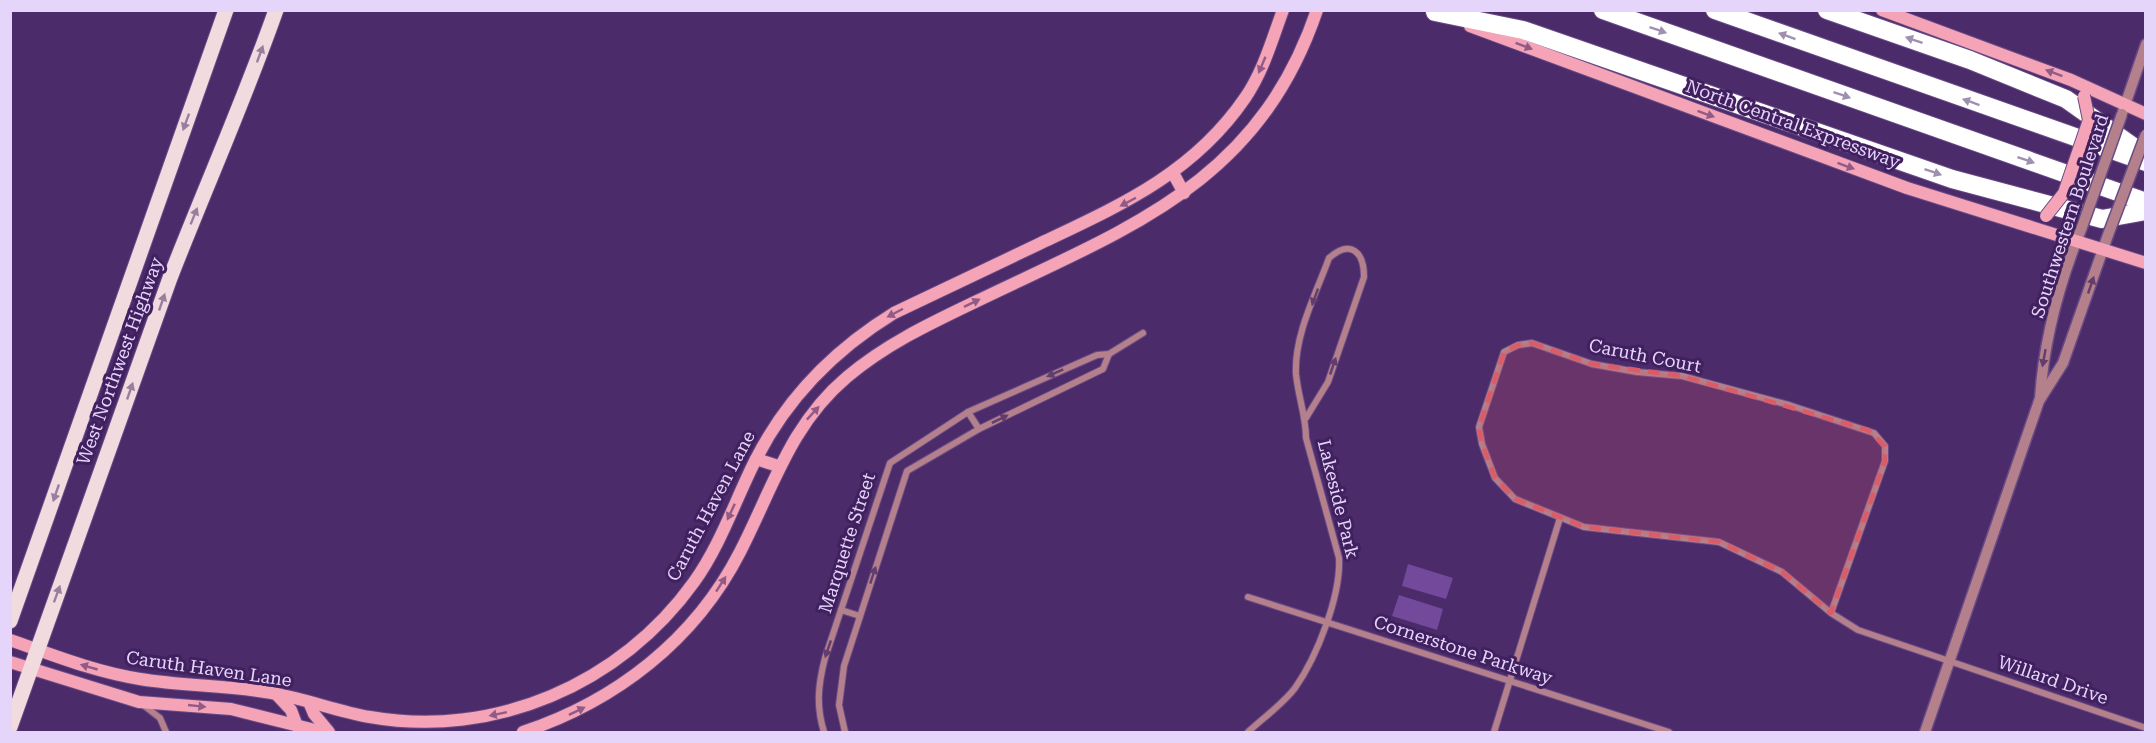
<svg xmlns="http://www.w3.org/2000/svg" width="2156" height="743" font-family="'Roboto Serif',serif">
	<rect width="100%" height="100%" fill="#4c2b6b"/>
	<g fill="#72499b">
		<polygon points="1408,564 1453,578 1446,599 1402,586"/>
		<polygon points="1399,595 1443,609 1437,630 1392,616"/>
	</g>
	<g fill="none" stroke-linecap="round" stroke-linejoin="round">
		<defs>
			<g id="minor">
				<polyline points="968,412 979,429"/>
				<polyline points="1248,597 1669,732"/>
				<polyline points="841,610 860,616"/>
				<polyline points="1831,613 1885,461 1885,446 1874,433 1789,405 1682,376 1637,372 1592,364 1532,343 1518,345 1504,352 1479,427 1482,444 1495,478 1515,499 1584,527 1719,542 1782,572 1831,613 1858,630 2146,728"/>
				<polyline points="142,704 160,718 166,732"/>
				<path d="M824 732C816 706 818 685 825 658L890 463 968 412 1097 355 1109 354 1143 333"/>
				<polyline points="845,732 839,705 844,666 907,471 979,429 1103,369 1109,354"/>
				<path d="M1248 732C1263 718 1283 704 1295 688 1317 657 1341 595 1339 558L1306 438C1306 416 1298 396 1296 374 1294 335 1316 294 1329 258 1351 239 1364 252 1364 277L1328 382 1306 418"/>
				<polyline points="1494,732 1560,518"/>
			</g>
			<g id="tertiary">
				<polyline points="2123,111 2146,44"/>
				<path d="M2040 398C2044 339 2060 281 2082 227"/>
				<polyline points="1925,732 2039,401 2063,363 2108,235"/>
			</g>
			<g id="secondary">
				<polyline points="1882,10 2071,80 2146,114"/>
				<polyline points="1470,26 1907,188 2146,263"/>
				<polyline points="1173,173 1184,193"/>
				<polyline points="756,459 778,466"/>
				<path d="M10 640C53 655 95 672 140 679 182 686 223 685 265 692 301 697 335 711 370 717 494 739 621 684 694 582 720 546 735 501 755 461 787 397 834 350 894 313 943 290 991 267 1039 244 1119 206 1193 174 1245 98 1263 72 1272 40 1283 10"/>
				<polyline points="10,662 139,702 231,709 323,732"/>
				<polyline points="276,694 291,710 297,726"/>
				<polyline points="309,702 314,714 329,732"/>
				<path d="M523 732C616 701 695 640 740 552 773 488 790 425 847 377 886 344 931 323 977 301 1128 228 1258 184 1317 10"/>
			</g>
			<g id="primary">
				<polyline points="10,621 226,10"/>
				<path d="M10 727 170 278C205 188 244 101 276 10"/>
			</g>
			<g id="motorway">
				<polyline points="1603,10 2146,202"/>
				<polyline points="1715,10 2146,162"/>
				<polyline points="1827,10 1970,60 2066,99 2145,155"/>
				<polyline points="1435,12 1523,30 1952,179 2102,219 2146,211"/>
			</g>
		</defs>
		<use href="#minor" stroke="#684a85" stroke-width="8"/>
		<use href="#tertiary" stroke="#684a85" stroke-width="13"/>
		<use href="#secondary" stroke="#684a85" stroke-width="14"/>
		<use href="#primary" stroke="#684a85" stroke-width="17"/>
		<use href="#motorway" stroke="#684a85" stroke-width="20"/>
		<use href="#minor" stroke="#b3808b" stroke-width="6"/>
		<use href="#tertiary" stroke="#b3808b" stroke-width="10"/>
		<use href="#secondary" stroke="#f4a4b6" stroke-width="12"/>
		<use href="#primary" stroke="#f1dbdf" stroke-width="15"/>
		<use href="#motorway" stroke="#fff" stroke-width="18"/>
		<defs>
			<g id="tertiary-bridge">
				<polyline points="2082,227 2122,114"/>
				<polyline points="2108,235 2146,134"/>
			</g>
			<polyline id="secondary-bridge" points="2046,216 2064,193 2089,120 2084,96"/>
		</defs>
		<use href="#tertiary-bridge" stroke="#684a85" stroke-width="13" stroke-linecap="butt"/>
		<use href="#secondary-bridge" stroke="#684a85" stroke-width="14" stroke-linecap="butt"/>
		<use href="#tertiary-bridge" stroke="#b3808b" stroke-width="10"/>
		<use href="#secondary-bridge" stroke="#f4a4b6" stroke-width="12"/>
	</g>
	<defs><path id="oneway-solid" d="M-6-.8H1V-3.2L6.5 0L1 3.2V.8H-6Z" transform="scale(1.5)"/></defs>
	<g fill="#a090af">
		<use href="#oneway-solid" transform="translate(1658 30) rotate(19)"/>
		<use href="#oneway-solid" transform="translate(1787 36) rotate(-160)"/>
		<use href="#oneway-solid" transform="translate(1914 40) rotate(-161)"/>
		<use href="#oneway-solid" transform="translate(1842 95) rotate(19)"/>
		<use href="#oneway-solid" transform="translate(1971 102) rotate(-160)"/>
		<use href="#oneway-solid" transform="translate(2026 160) rotate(19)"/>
		<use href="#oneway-solid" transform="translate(1933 172) rotate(19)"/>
	</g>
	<g fill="#925b86">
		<use href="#oneway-solid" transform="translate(1524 46) rotate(21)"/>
		<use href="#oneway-solid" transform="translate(1262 65) rotate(113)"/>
		<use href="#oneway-solid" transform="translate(2054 73) rotate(-159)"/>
		<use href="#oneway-solid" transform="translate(1706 114) rotate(20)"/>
		<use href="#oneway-solid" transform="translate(1846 166) rotate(20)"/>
		<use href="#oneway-solid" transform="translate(1128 202) rotate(152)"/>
		<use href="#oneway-solid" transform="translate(972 303) rotate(-26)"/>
		<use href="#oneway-solid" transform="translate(895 313) rotate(152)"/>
		<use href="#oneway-solid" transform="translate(813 413) rotate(-47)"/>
		<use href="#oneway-solid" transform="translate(731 512) rotate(115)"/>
		<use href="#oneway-solid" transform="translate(721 584) rotate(-57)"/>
		<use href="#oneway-solid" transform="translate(89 667) rotate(-164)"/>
		<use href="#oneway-solid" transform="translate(197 706) rotate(6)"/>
		<use href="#oneway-solid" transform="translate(577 711) rotate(-26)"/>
		<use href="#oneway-solid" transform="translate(498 714) rotate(168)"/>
	</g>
	<g fill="#997e9f">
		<use href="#oneway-solid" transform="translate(260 54) rotate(-70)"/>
		<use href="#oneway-solid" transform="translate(186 122) rotate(110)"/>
		<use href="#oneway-solid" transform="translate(194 216) rotate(-68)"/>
		<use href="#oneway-solid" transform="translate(162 302) rotate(-71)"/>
		<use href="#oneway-solid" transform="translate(130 391) rotate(-71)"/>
		<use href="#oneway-solid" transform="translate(56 493) rotate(109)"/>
		<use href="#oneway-solid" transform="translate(57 594) rotate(-70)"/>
	</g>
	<g fill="#633d6c">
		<use href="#oneway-solid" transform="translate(2091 285) rotate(-71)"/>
		<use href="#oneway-solid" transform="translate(1315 297) rotate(110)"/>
		<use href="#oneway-solid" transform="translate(2044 358) rotate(100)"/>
		<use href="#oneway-solid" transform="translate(1333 366) rotate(-71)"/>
		<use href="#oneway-solid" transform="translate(1055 373) rotate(156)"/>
		<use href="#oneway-solid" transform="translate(1000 419) rotate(-26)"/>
		<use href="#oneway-solid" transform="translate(873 575) rotate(-72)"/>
		<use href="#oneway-solid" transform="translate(828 649) rotate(109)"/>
	</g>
	<path fill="#db5c67" fill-opacity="0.2" stroke="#db5c67" stroke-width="4.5" stroke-dasharray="12 8" stroke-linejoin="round" d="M1532 343 1592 364 1682 376 1868 430 1885 446V461L1831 613 1782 572 1719 542 1584 527 1515 499 1495 478 1482 444 1479 427 1504 352 1518 345Z"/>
	<g text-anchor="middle" stroke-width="6" stroke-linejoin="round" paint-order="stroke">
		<g font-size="18" fill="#e6d5fb" stroke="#41205f">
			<text transform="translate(1793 124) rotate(20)" y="6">North Central Expressway</text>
			<text transform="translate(2070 216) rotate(-72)" y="6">Southwestern Boulevard</text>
			<text transform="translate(1645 356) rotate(11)" y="6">Caruth Court</text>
			<text transform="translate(120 361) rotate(-70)" y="6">West Northwest Highway</text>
			<text transform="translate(1338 499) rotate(76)" y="6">Lakeside Park</text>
			<text transform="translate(711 506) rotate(-62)" y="6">Caruth Haven Lane</text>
			<text transform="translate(847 543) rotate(-72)" y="6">Marquette Street</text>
			<text transform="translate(1463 650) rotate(18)" y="6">Cornerstone Parkway</text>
			<text transform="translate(209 669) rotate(8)" y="6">Caruth Haven Lane</text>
			<text transform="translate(2053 680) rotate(19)" y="6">Willard Drive</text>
		</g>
	</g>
	<rect width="2156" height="743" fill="none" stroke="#e6d5fb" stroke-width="24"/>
</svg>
